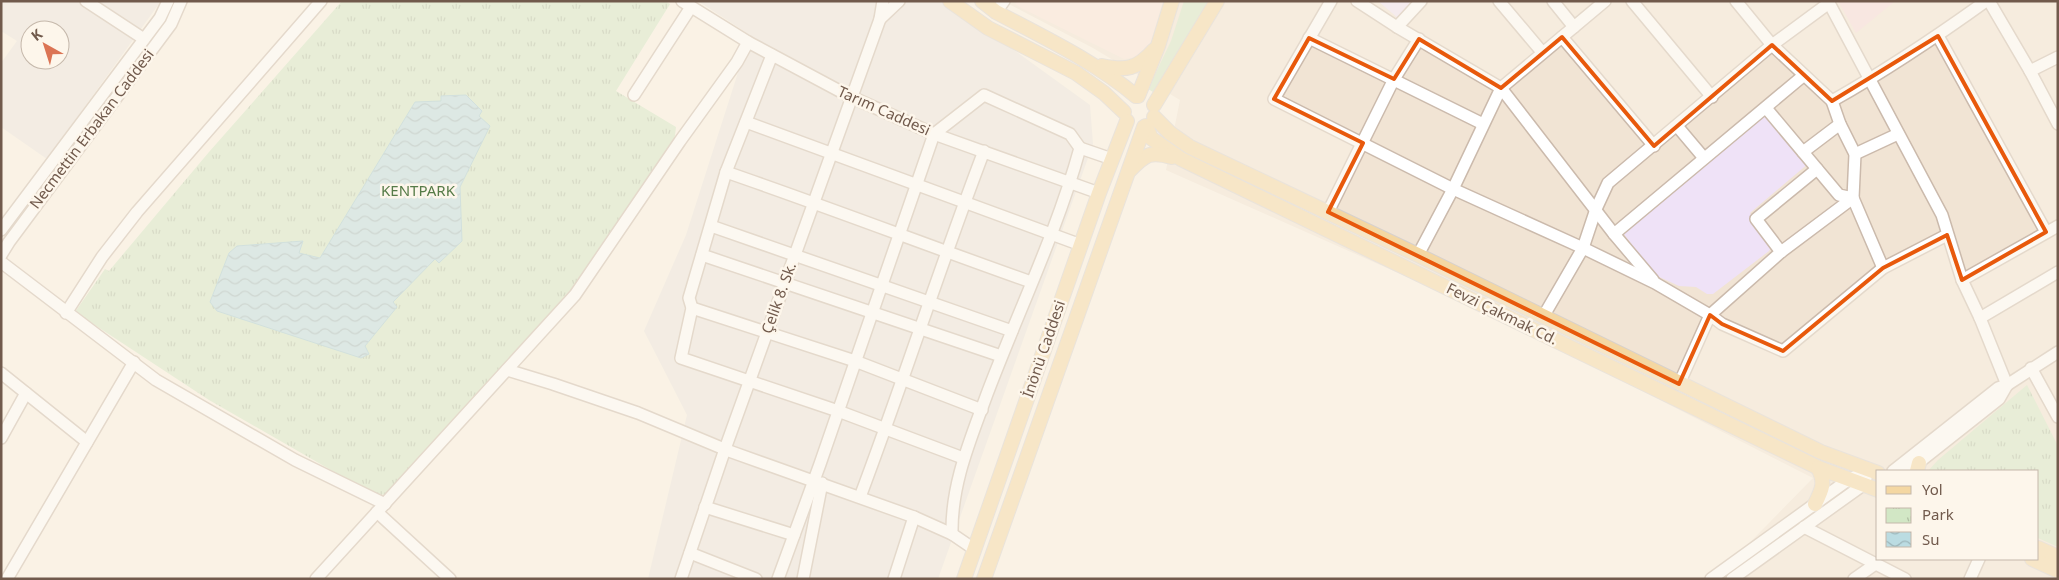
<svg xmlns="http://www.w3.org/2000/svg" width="2059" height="580" font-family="'Noto Sans',sans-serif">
	<defs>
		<pattern id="park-tufts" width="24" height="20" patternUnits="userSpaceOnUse" patternTransform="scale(1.25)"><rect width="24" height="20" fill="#d2e7c5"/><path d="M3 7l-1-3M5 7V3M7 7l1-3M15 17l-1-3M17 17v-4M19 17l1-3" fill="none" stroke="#afbea2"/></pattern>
		<pattern id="water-waves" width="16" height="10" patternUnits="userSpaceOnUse" patternTransform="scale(1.25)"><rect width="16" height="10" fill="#bbdce2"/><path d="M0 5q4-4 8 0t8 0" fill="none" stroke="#9cb5b9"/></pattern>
	</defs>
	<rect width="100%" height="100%" fill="#faf2e5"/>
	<path fill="#f1e4d4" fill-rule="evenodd" d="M1003 1H2058V579H1714L1813 478 1493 315 1166 170 1180 100 1093 48ZM1878 471H2038V559H1878Z"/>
	<polygon fill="#fae4da" points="1017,1 1163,1 1150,45 1136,57 1124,59 1021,8 1015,4"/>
	<g fill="#eae5df" fill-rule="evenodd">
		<path d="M1 1H161L47 159 1 127V63L17 41 1 31ZM30 30H60V60H30Z"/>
		<polygon points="698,1 946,1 1090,105 1093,144 938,579 648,579 687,415 644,331 686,235 743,57 753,37"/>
	</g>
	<g fill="#efe2f7">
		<polygon points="1378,1 1417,1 1399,19"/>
		<polygon points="1767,111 1809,163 1750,213 1770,243 1771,247 1769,251 1713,294 1707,294 1696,287 1679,286 1655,275 1623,233"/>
	</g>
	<polygon fill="#f7d9dc" points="1838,1 1895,1 1856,33"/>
	<polygon fill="#d2e7c5" points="1184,1 1211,1 1153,92 1148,89 1171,41"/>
	<g fill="url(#park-tufts)">
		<polygon points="342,1 665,1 670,4 616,91 676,127 674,144 567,300 386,494 376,496 209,400 75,312 105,269 109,271 209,152"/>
		<polygon points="2027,385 2058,446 2058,547 2038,538 2038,471 1928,471 1938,460"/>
	</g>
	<polygon fill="url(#water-waves)" stroke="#a2cbd3" points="466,95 482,111 479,116 490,126 460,187 462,241 439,263 435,259 393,302 397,307 365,346 369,354 361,358 217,311 210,302 229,253 237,246 303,241 299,253 320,258 415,102 441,101 441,96"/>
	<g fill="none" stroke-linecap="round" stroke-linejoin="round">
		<defs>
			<g id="minor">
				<polyline points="86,1 144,39"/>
				<polyline points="682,1 748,42 849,96 934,134 1099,193"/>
				<polyline points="1331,1 1274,99 1453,189 1583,248 1655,283 1710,315 1722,324 1783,351 1883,268 1947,235"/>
				<polyline points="1357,1 1397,27 1501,88 1614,234 1653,280"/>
				<polyline points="1499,1 1542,52"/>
				<polyline points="1553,1 1574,27"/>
				<polyline points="1632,1 1712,97"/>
				<polyline points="1736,1 1772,45 1832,101 1840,124 1855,154 1853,198 1883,268"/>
				<polyline points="1828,1 1942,215 1962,280 1980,318 2007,385"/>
				<polyline points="1989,1 2030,71 2058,124"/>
				<polyline points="996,12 1004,1"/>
				<polyline points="880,19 899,1"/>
				<polyline points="1397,27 1421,1"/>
				<polyline points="1938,36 2046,232"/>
				<polyline points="1562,37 1654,146"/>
				<polyline points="1309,38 1483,124"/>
				<polyline points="772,55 726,172 689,298 692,308 681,358 838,411 963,458"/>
				<polyline points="2030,71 2058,57"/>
				<polyline points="634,95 691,7"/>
				<path d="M1832 101C1885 71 1936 37 1986 1"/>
				<polyline points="1766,108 1839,195 1853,198"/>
				<polyline points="746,122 1081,245"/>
				<polyline points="1677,126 1704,158"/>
				<polyline points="1080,148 1112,159"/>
				<polyline points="1803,152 1840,124"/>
				<polyline points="1855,154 1898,134"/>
				<path d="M726 172C828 207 929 246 1031 282"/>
				<polyline points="1328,212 1394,79 1419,39"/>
				<polyline points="711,226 1012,331"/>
				<polyline points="1,230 160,18 168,1"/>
				<polyline points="1614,234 1803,76"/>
				<polyline points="1781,252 1756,219 1817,169"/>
				<polyline points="1,255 9,242 171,24 181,1"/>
				<polyline points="702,255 1001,356"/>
				<polyline points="1418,255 1453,189 1501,88 1605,1"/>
				<polyline points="1,262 156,380 295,460 385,504"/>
				<polyline points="1962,280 2058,226"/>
				<polyline points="692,308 855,361 982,410"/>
				<polyline points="66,313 102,257 137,212 321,1"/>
				<polyline points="1543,317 1583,248 1596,209 1608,183 1772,45 1829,3"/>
				<polyline points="1980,318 2058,272"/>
				<polyline points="2031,368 2058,417"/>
				<polyline points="507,370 553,384 638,413 729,451 914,517 952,534 974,549"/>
				<polyline points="1,373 87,442"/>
				<polyline points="1679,384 1710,315 1781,252 1853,198"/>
				<polyline points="1,438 26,393"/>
				<polyline points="1893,471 1998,388 2007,385 2058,352"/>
				<polyline points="1908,471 1999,399 2007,385"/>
				<path d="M860 497C903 383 940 266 984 151"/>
				<polyline points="705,507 794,535"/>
				<polyline points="377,512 450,579"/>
				<polyline points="1804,527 1905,579"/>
				<polyline points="690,553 756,579"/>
				<polyline points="7,579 134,362"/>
				<polyline points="316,579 575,295 680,141 737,62 748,42"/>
				<polyline points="681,579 725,449 880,19 883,1"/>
				<path d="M778 579 820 464 934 134 984 95 1070 134 1080 148C1057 232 1018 312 987 394 970 441 951 484 952 534"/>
				<polyline points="803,579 822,483"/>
				<polyline points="894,579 914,517"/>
				<polyline points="1711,579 1848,480 1869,470"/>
				<polyline points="1732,579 1863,485 1866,478"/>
				<polyline points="1854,579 1874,565"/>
				<polyline points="1970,579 1979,559"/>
			</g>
			<g id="major">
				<polyline points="950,1 988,28 1076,73 1104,93 1124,112"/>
				<path d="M982 1 996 12C1045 38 1094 61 1136 96"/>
				<path d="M1102 66C1127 71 1137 69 1154 50"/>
				<polyline points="1138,96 1158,46 1172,1"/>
				<polyline points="1154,105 1217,1"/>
				<polyline points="1154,117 1170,133 1190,147 1418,255 1821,452 1878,473"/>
				<polyline points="1146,126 1151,138 1181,159 1819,468 1878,490"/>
				<path d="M1130 170C1146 154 1150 151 1172 157"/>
				<polyline points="1917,471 1919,463"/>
				<path d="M1815 504C1822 490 1826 482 1818 468"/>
				<polyline points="2038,548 2058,557"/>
				<polyline points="2032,559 2058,571"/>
				<polyline points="964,579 1099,193 1127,121"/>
				<polyline points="984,579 1144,127"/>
			</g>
		</defs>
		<use href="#minor" stroke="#cbbaac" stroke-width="14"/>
		<use href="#major" stroke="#d7d1cd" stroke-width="16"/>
		<use href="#minor" stroke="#fff" stroke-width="11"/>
		<use href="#major" stroke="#f4d7a2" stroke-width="14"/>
	</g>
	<path d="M0 0H2059V580H0ZM1938 36 2046 232 1962 280 1947 235 1883 268 1783 351 1722 324 1710 315 1679 384 1328 212 1363 143 1274 99 1309 38 1394 79 1419 39 1501 88 1562 37 1654 146 1772 45 1832 101Z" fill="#faf2e5" fill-opacity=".55" fill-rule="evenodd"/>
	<path fill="none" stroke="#e8590c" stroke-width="4" stroke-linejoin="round" d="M1938 36 2046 232 1962 280 1947 235 1883 268 1783 351 1722 324 1710 315 1679 384 1328 212 1363 143 1274 99 1309 38 1394 79 1419 39 1501 88 1562 37 1654 146 1772 45 1832 101Z"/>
	<g text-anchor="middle" stroke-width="5" stroke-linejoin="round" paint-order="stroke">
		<g font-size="15" fill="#715a4c" stroke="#fdf6eb">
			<text transform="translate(884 111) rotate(24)" y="5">Tarım Caddesi</text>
			<text transform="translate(92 129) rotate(-53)" y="5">Necmettin Erbakan Caddesi</text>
			<text transform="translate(779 298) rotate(-70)" y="5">Çelik 8. Sk.</text>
			<text transform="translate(1502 314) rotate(26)" y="5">Fevzi Çakmak Cd.</text>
			<text transform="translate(1044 349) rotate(-71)" y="5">İnönü Caddesi</text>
		</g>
		<g font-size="15" fill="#567b48" stroke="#fdf6eb">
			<text x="418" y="196">KENTPARK</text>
		</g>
	</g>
	<rect width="2059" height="580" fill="none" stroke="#715a4c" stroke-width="5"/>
	<rect x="1876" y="470" width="162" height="90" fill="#fdf6eb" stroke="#c5b8ab"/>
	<rect x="1886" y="486" width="25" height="8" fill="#f4d7a2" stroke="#c5b8ab"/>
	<text x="1922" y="495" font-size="15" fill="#715a4c">Yol</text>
	<rect x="1886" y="508" width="25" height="15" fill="url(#park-tufts)" stroke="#c5b8ab"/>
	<text x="1922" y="520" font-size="15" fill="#715a4c">Park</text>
	<rect x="1886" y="532" width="25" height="15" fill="url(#water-waves)" stroke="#c5b8ab"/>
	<text x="1922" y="545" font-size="15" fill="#715a4c">Su</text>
	<g transform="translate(45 45) rotate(321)"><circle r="24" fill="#fdf6eb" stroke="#c5b8ab"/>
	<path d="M0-4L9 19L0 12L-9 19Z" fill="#db7454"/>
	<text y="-8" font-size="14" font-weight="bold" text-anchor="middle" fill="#715a4c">K</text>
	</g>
</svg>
